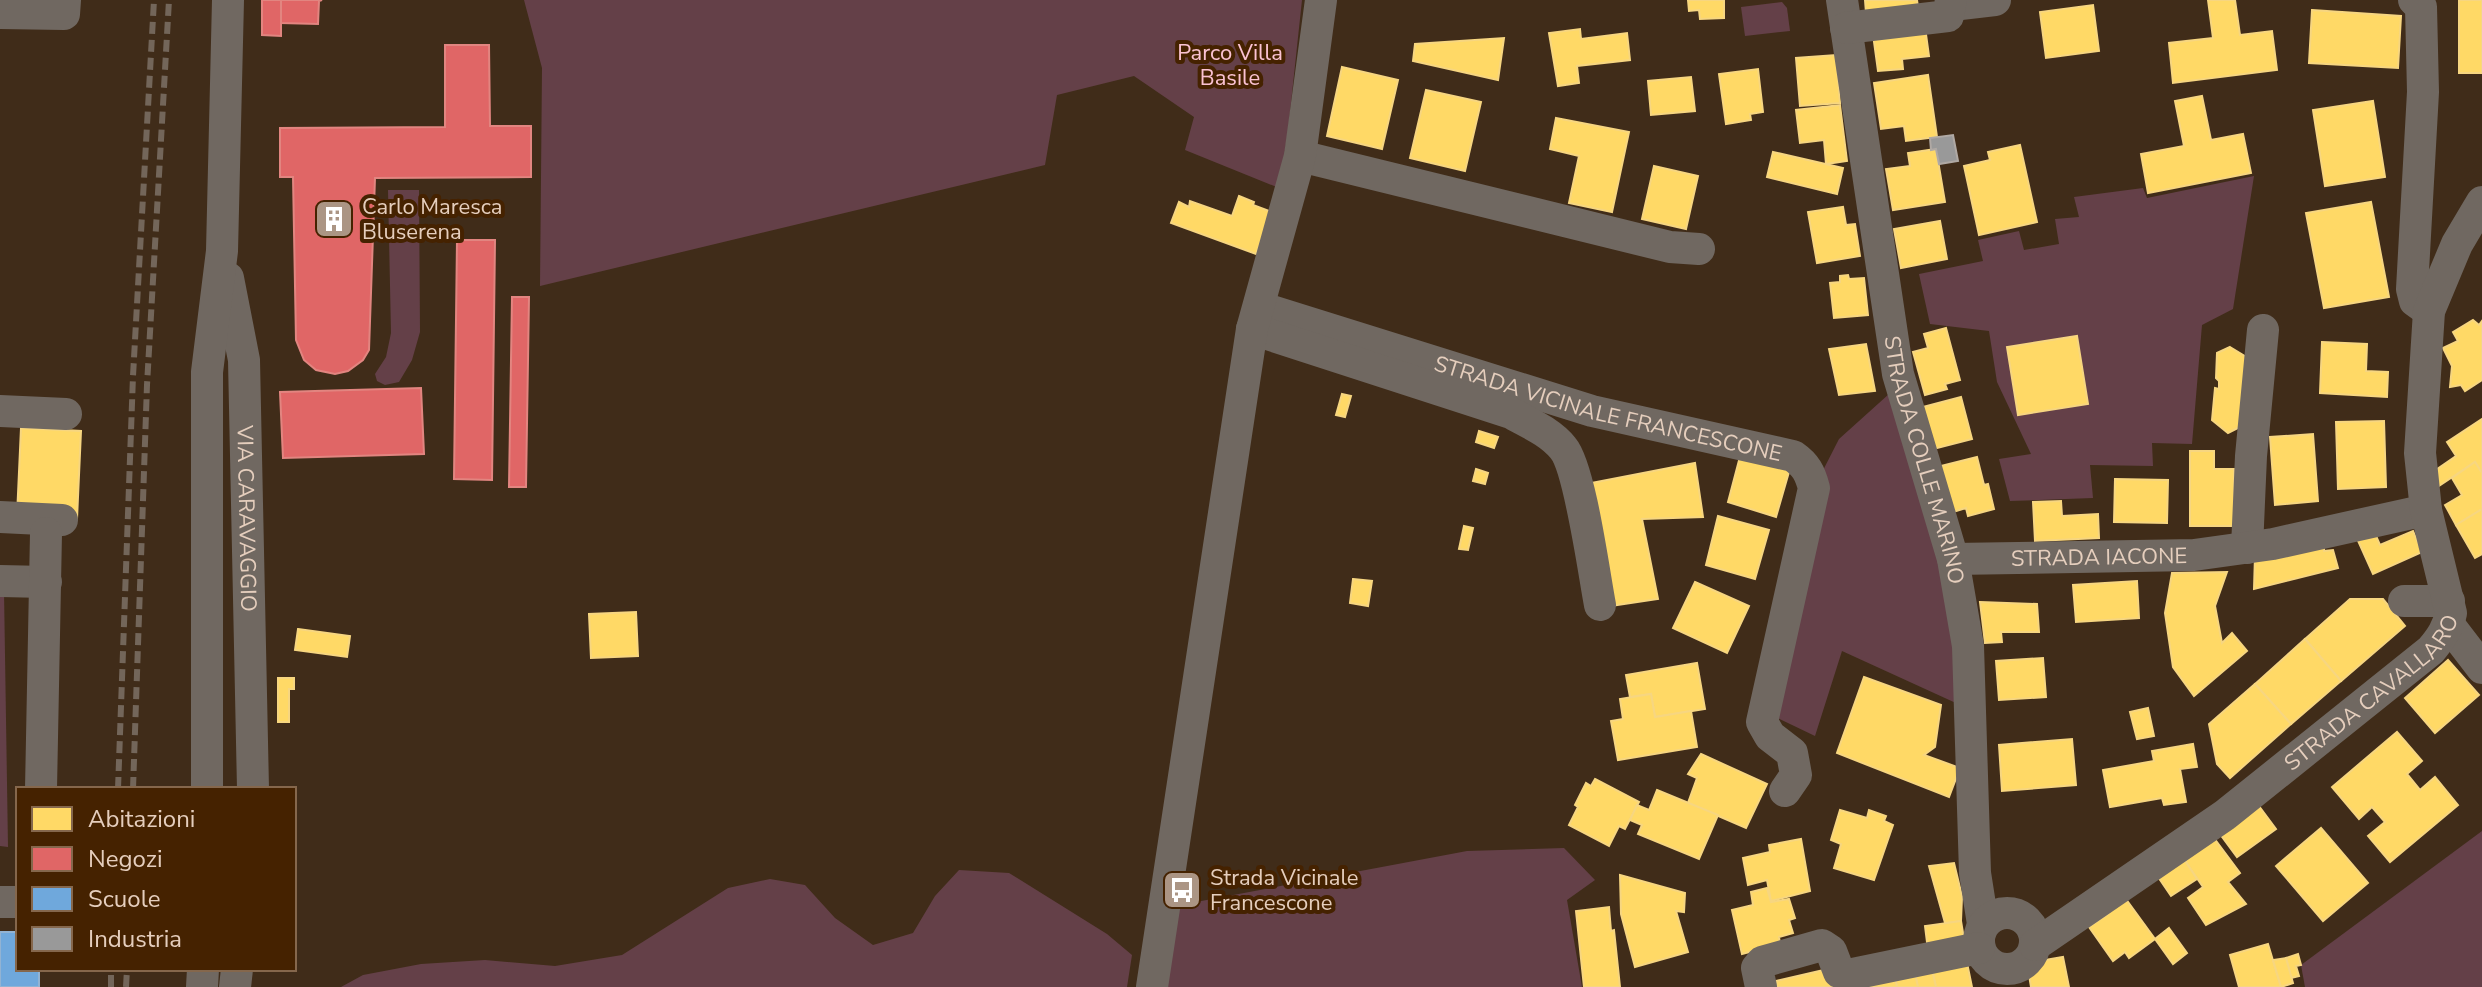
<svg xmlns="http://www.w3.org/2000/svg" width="2482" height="987" font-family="'Nunito Sans',sans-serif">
	<rect width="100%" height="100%" fill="#402c19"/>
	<g fill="#644048">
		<polygon points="524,0 1302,0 1288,131 1279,188 1185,150 1194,117 1134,76 1057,95 1045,165 540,286 542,68"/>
		<polygon points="1782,2 1787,8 1790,31 1745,36 1741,7"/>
		<polygon points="2254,176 2233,309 2202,325 2192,444 2152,443 2153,466 2090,465 2093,498 2010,501 1999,459 2031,454 1997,382 1989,331 1930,324 1919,274 1983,261 1978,240 2019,231 2024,250 2059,244 2055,219 2079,217 2074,197 2143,188 2147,198"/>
		<polygon points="388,190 419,190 420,332 412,360 399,382 385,385 377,381 375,374 386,357 391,333"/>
		<polygon points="1889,394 1938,545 1953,625 1958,704 1842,651 1815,736 1765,712 1814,488 1839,439"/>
		<polygon points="0,592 4,592 8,847 0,846"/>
		<polygon points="2482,831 2482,987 2305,987 2301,965"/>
		<polygon points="1564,848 1595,880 1567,900 1582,987 1153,987 1164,908 1467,851"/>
		<polygon points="959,870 1009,873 1107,934 1132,955 1127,987 341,987 363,975 421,964 485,960 555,966 622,955 728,888 770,879 805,885 835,918 873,945 913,933 935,896"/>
	</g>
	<g fill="#ffd966" stroke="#f7d680" stroke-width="2">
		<polygon points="1688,0 1724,0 1724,18 1700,19 1699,10 1689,11"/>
		<polygon points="1865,0 1917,0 1918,7 1866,13"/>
		<polygon points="2208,0 2235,0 2240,35 2272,31 2277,70 2173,83 2169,43 2213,38"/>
		<rect x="2459" y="0" width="23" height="73"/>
		<polygon points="2093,5 2099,51 2046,58 2040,12"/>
		<polygon points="2312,10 2401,16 2398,68 2309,63"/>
		<polygon points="1924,20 1929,56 1902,59 1903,69 1878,71 1872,27"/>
		<polygon points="1580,29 1581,39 1627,33 1630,60 1577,66 1579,83 1558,86 1549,33"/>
		<polygon points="1504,38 1498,80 1413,61 1415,44"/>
		<polygon points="1836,55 1840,103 1800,106 1796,58"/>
		<polygon points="1342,67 1398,80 1382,149 1327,136"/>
		<polygon points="1758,69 1763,112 1750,114 1751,120 1726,124 1719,74"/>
		<polygon points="1928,75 1937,137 1906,141 1904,126 1881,129 1874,83"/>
		<polygon points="1691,77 1695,111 1651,115 1648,81"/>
		<polygon points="1426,90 1481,102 1465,171 1410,158"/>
		<polygon points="2202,96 2211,140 2243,134 2251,173 2148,193 2141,154 2184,146 2175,101"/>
		<polygon points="2373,101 2385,177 2325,186 2313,110"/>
		<polygon points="1840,105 1847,161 1826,164 1824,140 1800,143 1796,110"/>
		<polygon points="1556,118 1629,132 1612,212 1569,203 1579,156 1550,149"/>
		<polygon points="2020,145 2037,222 1979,235 1964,166 1990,160 1988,152"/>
		<polygon points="1936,149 1945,202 1893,210 1886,169 1910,166 1908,153"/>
		<polygon points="1773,152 1843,168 1837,194 1767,177"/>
		<polygon points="1654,166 1698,176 1686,229 1642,219"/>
		<polygon points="1239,196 1254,202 1253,205 1272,212 1256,254 1171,223 1179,202 1189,207 1190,201 1232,216"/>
		<polygon points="2371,202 2389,297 2324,308 2306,213"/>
		<polygon points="1843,207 1846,225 1855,224 1860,256 1817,263 1808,212"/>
		<polygon points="1940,221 1947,259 1901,268 1894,229"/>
		<polygon points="1848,275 1849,279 1864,278 1868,315 1834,318 1830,283 1840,282 1840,276"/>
		<polygon points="2473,320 2479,325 2482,321 2482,380 2465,391 2461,385 2450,387 2452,366 2443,348 2458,341 2453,332"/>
		<polygon points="1946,328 1960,380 1945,384 1947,389 1925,395 1913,352 1928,348 1924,334"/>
		<polygon points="2077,336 2088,404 2018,415 2007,347"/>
		<polygon points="2322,342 2367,344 2366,371 2388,372 2387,397 2320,393"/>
		<polygon points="1866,344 1875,391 1839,395 1829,349"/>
		<polygon points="2230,347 2253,361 2252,421 2228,433 2212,420 2215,388 2219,389 2219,381 2216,378 2217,353"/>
		<polygon points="1342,394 1351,396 1345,417 1336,415"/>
		<polygon points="1961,397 1972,439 1933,449 1923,407"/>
		<polygon points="2482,419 2482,473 2475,462 2439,486 2430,474 2456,456 2447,442"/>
		<polygon points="2384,421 2386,487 2338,489 2336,422"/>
		<polygon points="21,428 81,431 77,519 17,516"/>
		<polygon points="1479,431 1498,437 1494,448 1476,442"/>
		<polygon points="2313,434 2318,501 2275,505 2270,437"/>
		<polygon points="1742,449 1791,465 1776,517 1728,502"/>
		<polygon points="2190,451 2214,451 2214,469 2234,469 2234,526 2190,526"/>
		<polygon points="1977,457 1984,485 1988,484 1994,509 1968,516 1966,508 1953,512 1941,466"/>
		<polygon points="2475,462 2482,473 2482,509 2456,525 2445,505 2462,495 2452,478"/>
		<polygon points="1695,463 1703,517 1642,519 1658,599 1610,606 1586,484"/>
		<polygon points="1476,469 1488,473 1485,484 1473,481"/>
		<polygon points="2115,479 2168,480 2167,523 2114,522"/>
		<polygon points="2061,501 2062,516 2098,514 2099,538 2035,541 2033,502"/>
		<polygon points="2482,509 2482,554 2475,558 2456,525"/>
		<polygon points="1718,516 1769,530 1755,579 1706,565"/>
		<polygon points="1464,526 1473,528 1468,550 1459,549"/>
		<polygon points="2372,527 2380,545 2413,531 2422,552 2373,574 2355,534"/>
		<polygon points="2324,540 2324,551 2333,550 2338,568 2254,589 2255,555"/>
		<polygon points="2227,572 2215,606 2222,643 2232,633 2247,651 2194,696 2173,667 2165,613 2172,573"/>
		<polygon points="1353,579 1372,581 1368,606 1350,603"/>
		<polygon points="2137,581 2139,618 2076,622 2073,585"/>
		<polygon points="1695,582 1749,606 1727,653 1673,628"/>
		<polygon points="2350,599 2383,599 2405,626 2341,681 2305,639"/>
		<polygon points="1980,602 2037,604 2039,632 2001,632 2002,642 1985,643"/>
		<polygon points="636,612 638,656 591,658 589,614"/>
		<polygon points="298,629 350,636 347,657 295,650"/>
		<polygon points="2305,639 2341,681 2291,724 2255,684"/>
		<polygon points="2043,658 2046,697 1999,700 1996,661"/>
		<polygon points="2448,660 2479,695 2435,733 2405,698"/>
		<polygon points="1697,663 1705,709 1655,717 1651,694 1630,697 1626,675"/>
		<polygon points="1864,677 1941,705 1935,747 1924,755 1960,768 1949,797 1837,753"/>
		<polygon points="278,678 294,678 294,689 289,689 289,722 278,722"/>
		<polygon points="2255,684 2291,724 2230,778 2217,764 2209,724"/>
		<polygon points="1651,694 1655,717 1691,711 1697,747 1618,760 1611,721 1623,719 1620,699"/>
		<polygon points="2148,708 2154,736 2137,739 2130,712"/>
		<polygon points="2397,732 2422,761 2407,774 2420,790 2435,777 2458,805 2390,862 2368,836 2385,822 2372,807 2359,819 2332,787"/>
		<polygon points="2072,739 2076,785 2002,791 1999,745"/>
		<polygon points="2193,744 2197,767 2180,769 2186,802 2164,805 2162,798 2110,807 2103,770 2154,761 2152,751"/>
		<polygon points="1701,754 1767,784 1746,828 1688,803 1697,778 1688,774"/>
		<polygon points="1595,779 1639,802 1625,829 1619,826 1609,846 1569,825 1578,807 1575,805 1586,783 1591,786"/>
		<polygon points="1657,790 1718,815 1699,859 1638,834 1642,825 1630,820 1637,805 1649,810"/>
		<polygon points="2256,802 2276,829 2237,857 2217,830"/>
		<polygon points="1840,810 1867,818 1869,810 1886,816 1884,821 1893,825 1874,880 1834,868 1841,844 1831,840"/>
		<polygon points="2321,828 2368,883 2323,921 2276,866"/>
		<polygon points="2211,834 2240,873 2228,882 2246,904 2206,925 2188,898 2203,887 2181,855"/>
		<polygon points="1801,839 1810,891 1771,901 1767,880 1748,885 1743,858 1770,852 1769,845"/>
		<polygon points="2178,850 2197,879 2171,896 2152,868"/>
		<polygon points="1954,863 1962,896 1961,921 1945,923 1929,866"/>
		<polygon points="1620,875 1685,893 1684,912 1676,911 1688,952 1635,967 1621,914"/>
		<polygon points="1767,888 1771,902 1789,899 1795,918 1789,920 1793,933 1779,937 1780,944 1742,954 1732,910 1753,905 1751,892"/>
		<polygon points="2123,895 2155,939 2129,958 2125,952 2113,961 2089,927 2108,914"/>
		<polygon points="1609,907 1611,931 1614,930 1620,987 1584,987 1576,911"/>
		<polygon points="1961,921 1965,945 1928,950 1925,926"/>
		<polygon points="2169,928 2187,953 2173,964 2155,939"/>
		<polygon points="2268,944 2281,987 2239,987 2230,955"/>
		<polygon points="2298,954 2301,965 2296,966 2299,976 2291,978 2286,958"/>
		<polygon points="2063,957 2069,987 2031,987 2027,963"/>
		<polygon points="1966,958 1972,987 1936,987 1931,965"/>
		<polygon points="2286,958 2293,983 2281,987 2273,960"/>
		<polygon points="1930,961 1936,987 1918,987 1913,965"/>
		<polygon points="1913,965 1918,987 1897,987 1893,969"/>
		<polygon points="1893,969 1897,987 1865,987"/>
		<polygon points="1824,970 1834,987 1777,987 1776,981"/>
	</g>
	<g fill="#e06666" stroke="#e28580" stroke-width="2">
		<polygon points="262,0 281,0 281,36 262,35"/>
		<polygon points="281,0 322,0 319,1 318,24 281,23"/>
		<polygon points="445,45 489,45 490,126 531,126 531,177 375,178 369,350 363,360 348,371 335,374 316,370 304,360 296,340 293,177 280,177 280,128 445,127"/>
		<polygon points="457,240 495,240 492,480 454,479"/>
		<polygon points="512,297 529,297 526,487 509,487"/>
		<polygon points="421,388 424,454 283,458 280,392"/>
	</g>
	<polygon fill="#6fa8dc" stroke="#92b3d3" stroke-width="2" points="0,932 18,932 18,969 39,969 39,987 0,987"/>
	<polygon fill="#999" stroke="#b0a9a4" stroke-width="2" points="1953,135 1958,161 1939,164 1936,149 1931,150 1930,138"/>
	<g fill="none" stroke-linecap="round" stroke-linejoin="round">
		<g stroke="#706861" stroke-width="32">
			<path id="s1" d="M1842 0 1898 374 1953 559 1968 646 1975 873 1983 924"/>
			<polyline points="2414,0 2421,7 2423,92 2412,289 2415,301 2429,311"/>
			<polyline points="1952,5 1995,0"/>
			<polyline points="0,13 64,14 65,0"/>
			<polyline points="1846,28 1948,16 1951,0"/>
			<polyline points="1300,156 1670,247 1699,249"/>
			<path id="s2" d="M228 278 244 360 253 789"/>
			<path id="s3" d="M1259 307 1592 411 1793 456C1806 465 1810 473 1814 488L1762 722 1770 736 1792 753 1796 775 1785 791"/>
			<path d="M1252 329 1511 413C1529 423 1550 432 1563 448 1580 468 1594 574 1600 605"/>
			<polyline points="0,411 66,414"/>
			<polyline points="0,517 62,520"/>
			<polyline points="2247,548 2251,456 2263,330"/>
			<path id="s4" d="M1953 559 2194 555 2273 544 2426 510"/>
			<polyline points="0,581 46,582"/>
			<polyline points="2404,601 2449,601"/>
			<polyline points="2449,625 2482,668"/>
			<polyline points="41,789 46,533"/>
			<polyline points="207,789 207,372 222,251 228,0"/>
			<polyline points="0,902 18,902"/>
			<circle cx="2007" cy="941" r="28"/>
			<path id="s5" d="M2035 945 2225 815 2431 650C2441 638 2448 628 2451 613L2426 510 2420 453 2429 311 2457 244 2482 202"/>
			<polyline points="202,987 203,969"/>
			<polyline points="235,987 237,969"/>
			<polyline points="1152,987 1252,329 1300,156 1321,0"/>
			<polyline points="1761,987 1757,968 1762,962 1822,945 1831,951 1839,972 1848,975 1979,948"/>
		</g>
		<g stroke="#73665a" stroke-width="6" stroke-dasharray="12 6" stroke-linecap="butt">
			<polyline points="118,789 133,376 154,0"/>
			<polyline points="133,789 147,385 169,0"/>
			<polyline points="111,987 111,969"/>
			<polyline points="126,987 127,969"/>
		</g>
	</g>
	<defs>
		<symbol id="building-square" viewBox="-11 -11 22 22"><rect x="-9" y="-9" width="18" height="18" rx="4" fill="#ab9584" stroke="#452200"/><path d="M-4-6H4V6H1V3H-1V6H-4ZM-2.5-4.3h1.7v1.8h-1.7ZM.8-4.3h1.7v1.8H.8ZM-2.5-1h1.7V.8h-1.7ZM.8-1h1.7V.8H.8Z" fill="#fff"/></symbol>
		<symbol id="bus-square" viewBox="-11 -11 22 22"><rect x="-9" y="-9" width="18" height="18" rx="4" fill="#ab9584" stroke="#452200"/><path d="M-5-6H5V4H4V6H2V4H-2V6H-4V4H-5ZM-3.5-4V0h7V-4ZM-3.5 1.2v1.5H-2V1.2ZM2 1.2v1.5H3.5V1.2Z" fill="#fff"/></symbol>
	</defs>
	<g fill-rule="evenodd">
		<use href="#building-square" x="312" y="197" width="44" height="44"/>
		<use href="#bus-square" x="1160" y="868" width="44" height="44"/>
	</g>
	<g text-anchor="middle" stroke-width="8" stroke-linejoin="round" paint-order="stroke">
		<g font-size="22" fill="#fbc3d3" stroke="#452200">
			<text x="1230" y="60">Parco Villa<tspan x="1230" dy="25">Basile</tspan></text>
		</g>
		<g font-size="22" fill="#e5cebd" stroke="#452200" text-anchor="start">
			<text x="362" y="214">Carlo Maresca<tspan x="362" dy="25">Bluserena</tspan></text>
			<text x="1210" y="885">Strada Vicinale<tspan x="1210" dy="25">Francescone</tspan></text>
		</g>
		<g font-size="22" fill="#e5cebd" stroke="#452200">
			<text dy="8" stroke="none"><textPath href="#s3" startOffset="364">STRADA VICINALE FRANCESCONE</textPath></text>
			<text dy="8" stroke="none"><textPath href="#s1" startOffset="468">STRADA COLLE MARINO</textPath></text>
			<text dy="8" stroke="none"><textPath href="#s2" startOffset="242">VIA CARAVAGGIO</textPath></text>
			<text dy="8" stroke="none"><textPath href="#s4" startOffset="146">STRADA IACONE</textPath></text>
			<text dy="8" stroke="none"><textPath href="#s5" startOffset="422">STRADA CAVALLARO</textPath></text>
		</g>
	</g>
	<rect x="16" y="787" width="280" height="184" fill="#452200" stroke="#85674c" stroke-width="2"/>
	<rect x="32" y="807" width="40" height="24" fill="#ffd966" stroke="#85674c" stroke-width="2"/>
	<text x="88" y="827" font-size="24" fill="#e5cebd">Abitazioni</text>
	<rect x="32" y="847" width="40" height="24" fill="#e06666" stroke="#85674c" stroke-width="2"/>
	<text x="88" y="867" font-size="24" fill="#e5cebd">Negozi</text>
	<rect x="32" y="887" width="40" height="24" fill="#6fa8dc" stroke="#85674c" stroke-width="2"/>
	<text x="88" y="907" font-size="24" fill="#e5cebd">Scuole</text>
	<rect x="32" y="927" width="40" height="24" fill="#999999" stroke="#85674c" stroke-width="2"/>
	<text x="88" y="947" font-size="24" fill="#e5cebd">Industria</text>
</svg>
